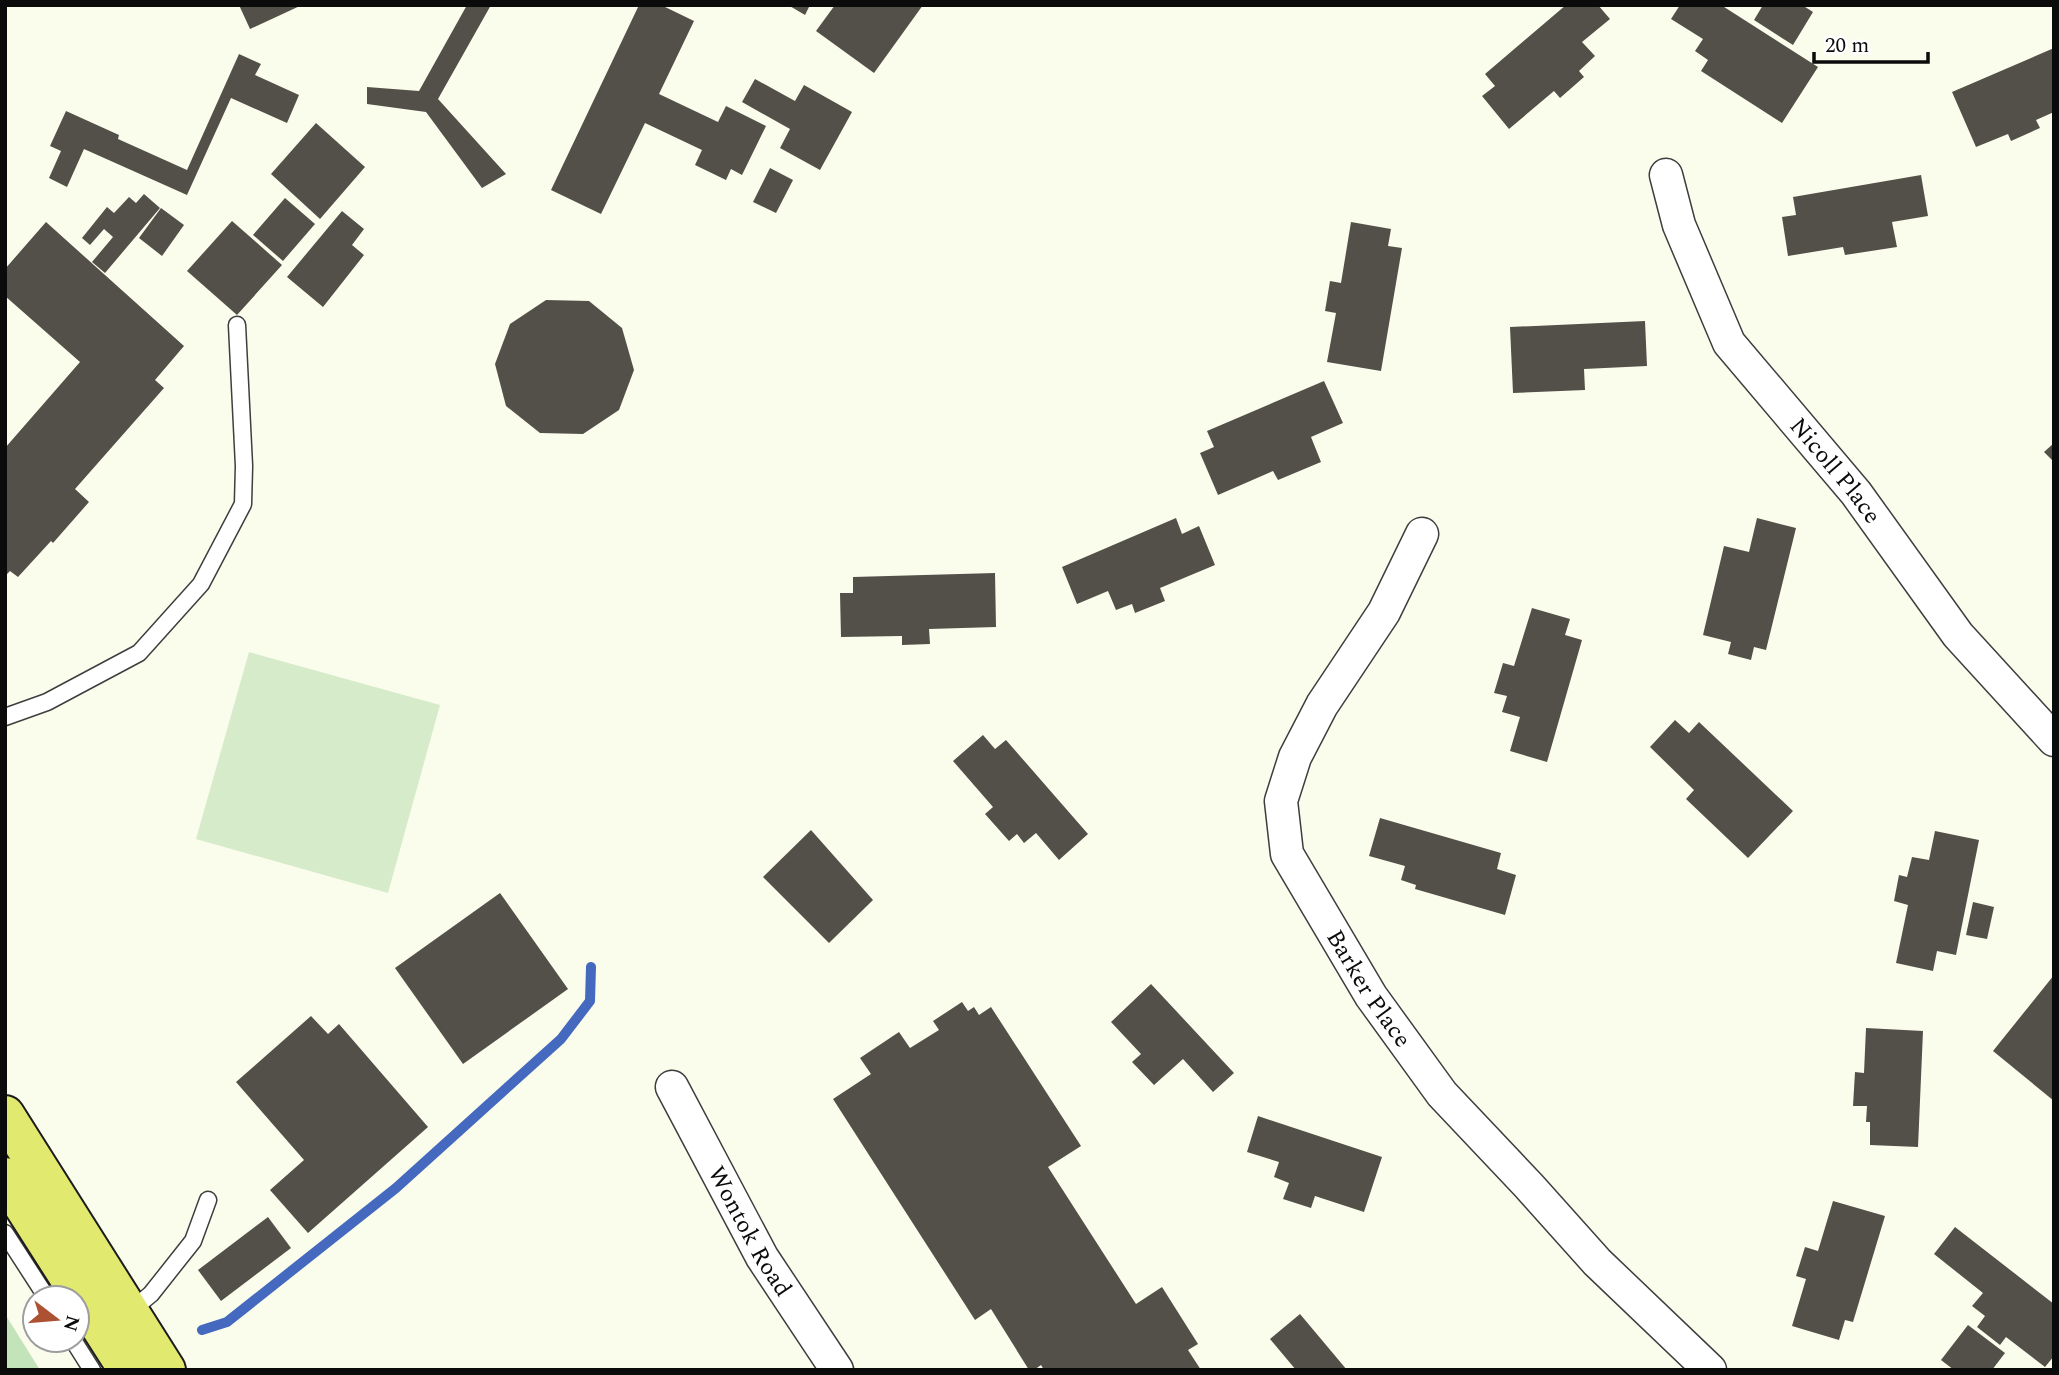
<svg xmlns="http://www.w3.org/2000/svg" width="2059" height="1375" font-family="Spectral,serif">
	<rect width="100%" height="100%" fill="#fbfdec"/>
	<polygon fill="#c3e3ba" points="5,1314 40,1370 5,1370"/>
	<polygon fill="#d6ebca" points="249,652 440,705 388,893 196,839"/>
	<g fill="none" stroke-linecap="round" stroke-linejoin="round">
		<polyline stroke="#4569be" stroke-width="10" points="202,1330 227,1322 396,1188 561,1039 590,1001 591,967"/>
	</g>
	<g fill="#535049">
		<polygon points="239,5 302,5 250,29"/>
		<polygon points="467,5 491,5 438,99 506,174 482,188 426,112 367,104 367,87 419,91"/>
		<polygon points="639,5 661,5 694,21 659,94 718,122 726,106 766,126 742,175 731,169 726,180 695,165 702,150 645,123 601,214 551,190"/>
		<polygon points="788,5 810,5 805,15"/>
		<polygon points="835,5 923,5 874,73 816,31"/>
		<polygon points="1566,5 1598,5 1610,19 1582,42 1595,56 1579,71 1584,77 1560,98 1554,91 1509,129 1482,96 1495,86 1485,74"/>
		<polygon points="1680,5 1721,5 1818,67 1782,123 1701,71 1708,60 1695,51 1703,39 1671,19"/>
		<polygon points="1763,5 1802,5 1813,12 1793,45 1754,20"/>
		<polygon points="2054,48 2054,112 2036,120 2040,128 2011,141 2008,134 1976,147 1952,92"/>
		<polygon points="239,54 261,64 255,75 299,95 287,123 231,98 187,195 84,149 67,187 49,178 61,151 50,146 66,111 119,135 118,139 187,170"/>
		<polygon points="755,79 795,101 804,85 852,112 820,170 780,148 790,129 742,102"/>
		<polygon points="316,123 365,167 320,219 271,174"/>
		<polygon points="770,168 793,180 776,213 753,202"/>
		<polygon points="1921,175 1928,216 1892,222 1897,247 1845,255 1843,247 1788,256 1782,217 1796,215 1793,197"/>
		<polygon points="144,194 160,208 105,273 92,262 113,237 104,229 90,245 82,238 107,207 114,213 129,197 136,203"/>
		<polygon points="285,198 315,224 283,261 253,235"/>
		<polygon points="161,208 184,225 162,256 139,238"/>
		<polygon points="342,211 364,229 352,245 364,255 323,307 287,277"/>
		<polygon points="232,221 282,265 237,315 187,271"/>
		<polygon points="46,222 184,346 155,380 164,388 75,489 89,502 53,543 51,541 18,577 10,571 5,576 5,448 80,362 5,296 5,269"/>
		<polygon points="1351,222 1391,229 1388,246 1402,248 1381,371 1327,362 1336,313 1325,311 1330,281 1341,283"/>
		<polygon points="546,300 589,301 622,328 634,370 619,410 583,434 540,433 506,406 495,364 510,324"/>
		<polygon points="1645,321 1647,366 1584,369 1585,390 1513,393 1510,327"/>
		<polygon points="1324,381 1343,423 1311,437 1321,462 1278,480 1273,471 1218,495 1200,453 1214,447 1207,431"/>
		<polygon points="2054,443 2054,462 2044,452"/>
		<polygon points="1176,518 1182,534 1199,526 1215,565 1160,588 1165,601 1135,613 1132,604 1116,610 1108,591 1077,604 1062,567"/>
		<polygon points="1757,518 1796,528 1766,650 1754,647 1751,660 1728,654 1731,642 1703,635 1724,546 1749,552"/>
		<polygon points="995,573 996,627 929,629 930,644 902,645 902,636 841,637 840,593 853,593 853,577"/>
		<polygon points="1532,608 1570,619 1565,635 1582,640 1547,762 1510,751 1520,717 1502,712 1507,696 1494,693 1503,663 1514,666"/>
		<polygon points="1675,720 1689,733 1699,722 1793,811 1748,858 1686,799 1694,790 1650,747"/>
		<polygon points="983,735 995,749 1006,740 1088,834 1059,860 1036,833 1024,843 1017,834 1009,841 985,814 993,807 953,761"/>
		<polygon points="1380,818 1501,853 1497,869 1516,875 1505,915 1415,889 1416,885 1401,880 1405,866 1369,856"/>
		<polygon points="811,830 873,900 829,943 763,877"/>
		<polygon points="1935,831 1979,840 1956,955 1937,951 1933,971 1896,963 1908,905 1894,901 1899,875 1907,877 1912,857 1929,860"/>
		<polygon points="500,893 568,989 463,1064 395,968"/>
		<polygon points="1973,902 1994,907 1987,939 1966,935"/>
		<polygon points="2054,975 2054,1101 1993,1051"/>
		<polygon points="1151,984 1234,1073 1213,1092 1183,1059 1154,1085 1132,1062 1141,1054 1111,1022"/>
		<polygon points="962,1002 968,1011 974,1007 979,1015 991,1007 1081,1146 1048,1167 1136,1304 1162,1287 1198,1344 1188,1350 1201,1370 1044,1370 1041,1365 1034,1370 1029,1370 991,1309 975,1320 833,1099 871,1074 860,1058 899,1032 910,1048 939,1030 933,1021"/>
		<polygon points="311,1016 328,1034 339,1024 428,1127 308,1233 270,1190 304,1160 236,1082"/>
		<polygon points="1866,1028 1923,1031 1918,1147 1870,1145 1870,1122 1866,1122 1867,1106 1853,1106 1855,1072 1864,1073"/>
		<polygon points="1258,1116 1382,1157 1364,1212 1315,1196 1311,1208 1283,1199 1289,1183 1274,1177 1279,1162 1247,1152"/>
		<polygon points="1833,1201 1885,1216 1853,1322 1845,1320 1839,1340 1792,1326 1806,1279 1796,1276 1805,1247 1818,1251"/>
		<polygon points="268,1217 291,1248 221,1301 198,1270"/>
		<polygon points="1955,1227 2054,1304 2054,1356 2045,1367 2006,1337 2000,1345 1977,1327 1985,1316 1972,1306 1983,1293 1934,1254"/>
		<polygon points="1300,1314 1347,1370 1296,1370 1270,1339"/>
		<polygon points="1968,1325 2005,1353 1992,1370 1954,1370 1941,1360"/>
	</g>
	<g fill="none" stroke-linecap="round" stroke-linejoin="round">
		<defs>
			<g id="lane">
				<polyline points="5,717 47,702 139,653 201,584 243,504 244,466 237,325"/>
				<polyline points="5,1233 47,1298"/>
				<polyline points="128,1313 151,1294 193,1241 208,1200"/>
				<polyline points="73,1340 92,1370"/>
			</g>
			<g id="street">
				<path id="s1" d="M1666 175 1679 225 1729 343 1856 493 1958 635 2054 740"/>
				<path id="s2" d="M1422 534 1384 612 1322 705 1295 757 1281 801 1287 854 1371 996 1442 1094 1529 1186 1597 1262 1710 1370"/>
				<path id="s3" d="M672 1087 762 1257 837 1370"/>
			</g>
			<g id="primary">
				<polyline points="5,1115 166,1370"/>
				<polyline points="5,1177 128,1370"/>
			</g>
		</defs>
		<use href="#lane" stroke="#3e3e3e" stroke-width="19"/>
		<use href="#street" stroke="#3e3e3e" stroke-width="35"/>
		<use href="#primary" stroke="#1c1c1c" stroke-width="42"/>
		<use href="#lane" stroke="#fff" stroke-width="16"/>
		<use href="#street" stroke="#fff" stroke-width="32"/>
		<use href="#primary" stroke="#e2e96f" stroke-width="38"/>
	</g>
	<g text-anchor="middle" stroke-width="7" stroke-linejoin="round" paint-order="stroke">
		<g font-size="24" fill="#0b0b0b" stroke="#fff">
			<text dy="8" stroke="none"><textPath href="#s1" startOffset="346">Nicoll Place</textPath></text>
			<text dy="8" stroke="none"><textPath href="#s2" startOffset="514">Barker Place</textPath></text>
			<text dy="8" stroke="none"><textPath href="#s3" startOffset="164">Wontok Road</textPath></text>
		</g>
	</g>
	<rect width="2059" height="1375" fill="none" stroke="#0b0b0b" stroke-width="14"/>
	<g transform="translate(56 1319) rotate(106)"><circle r="33" fill="#ffffff" stroke="#9d9d9d" stroke-width="2"/>
	<path d="M0-5L12 26L0 18L-12 26Z" fill="#ac5233"/>
	<text y="-10" font-size="19" font-weight="bold" text-anchor="middle" fill="#0b0b0b">N</text>
	</g>
	<path d="M1814 52v10h114v-10" fill="none" stroke="#0b0b0b" stroke-width="3.5"/>
	<text x="1825" y="52" font-size="21" fill="#0b0b0b" stroke="#ffffff" stroke-width="5" paint-order="stroke">20 m</text>
</svg>
